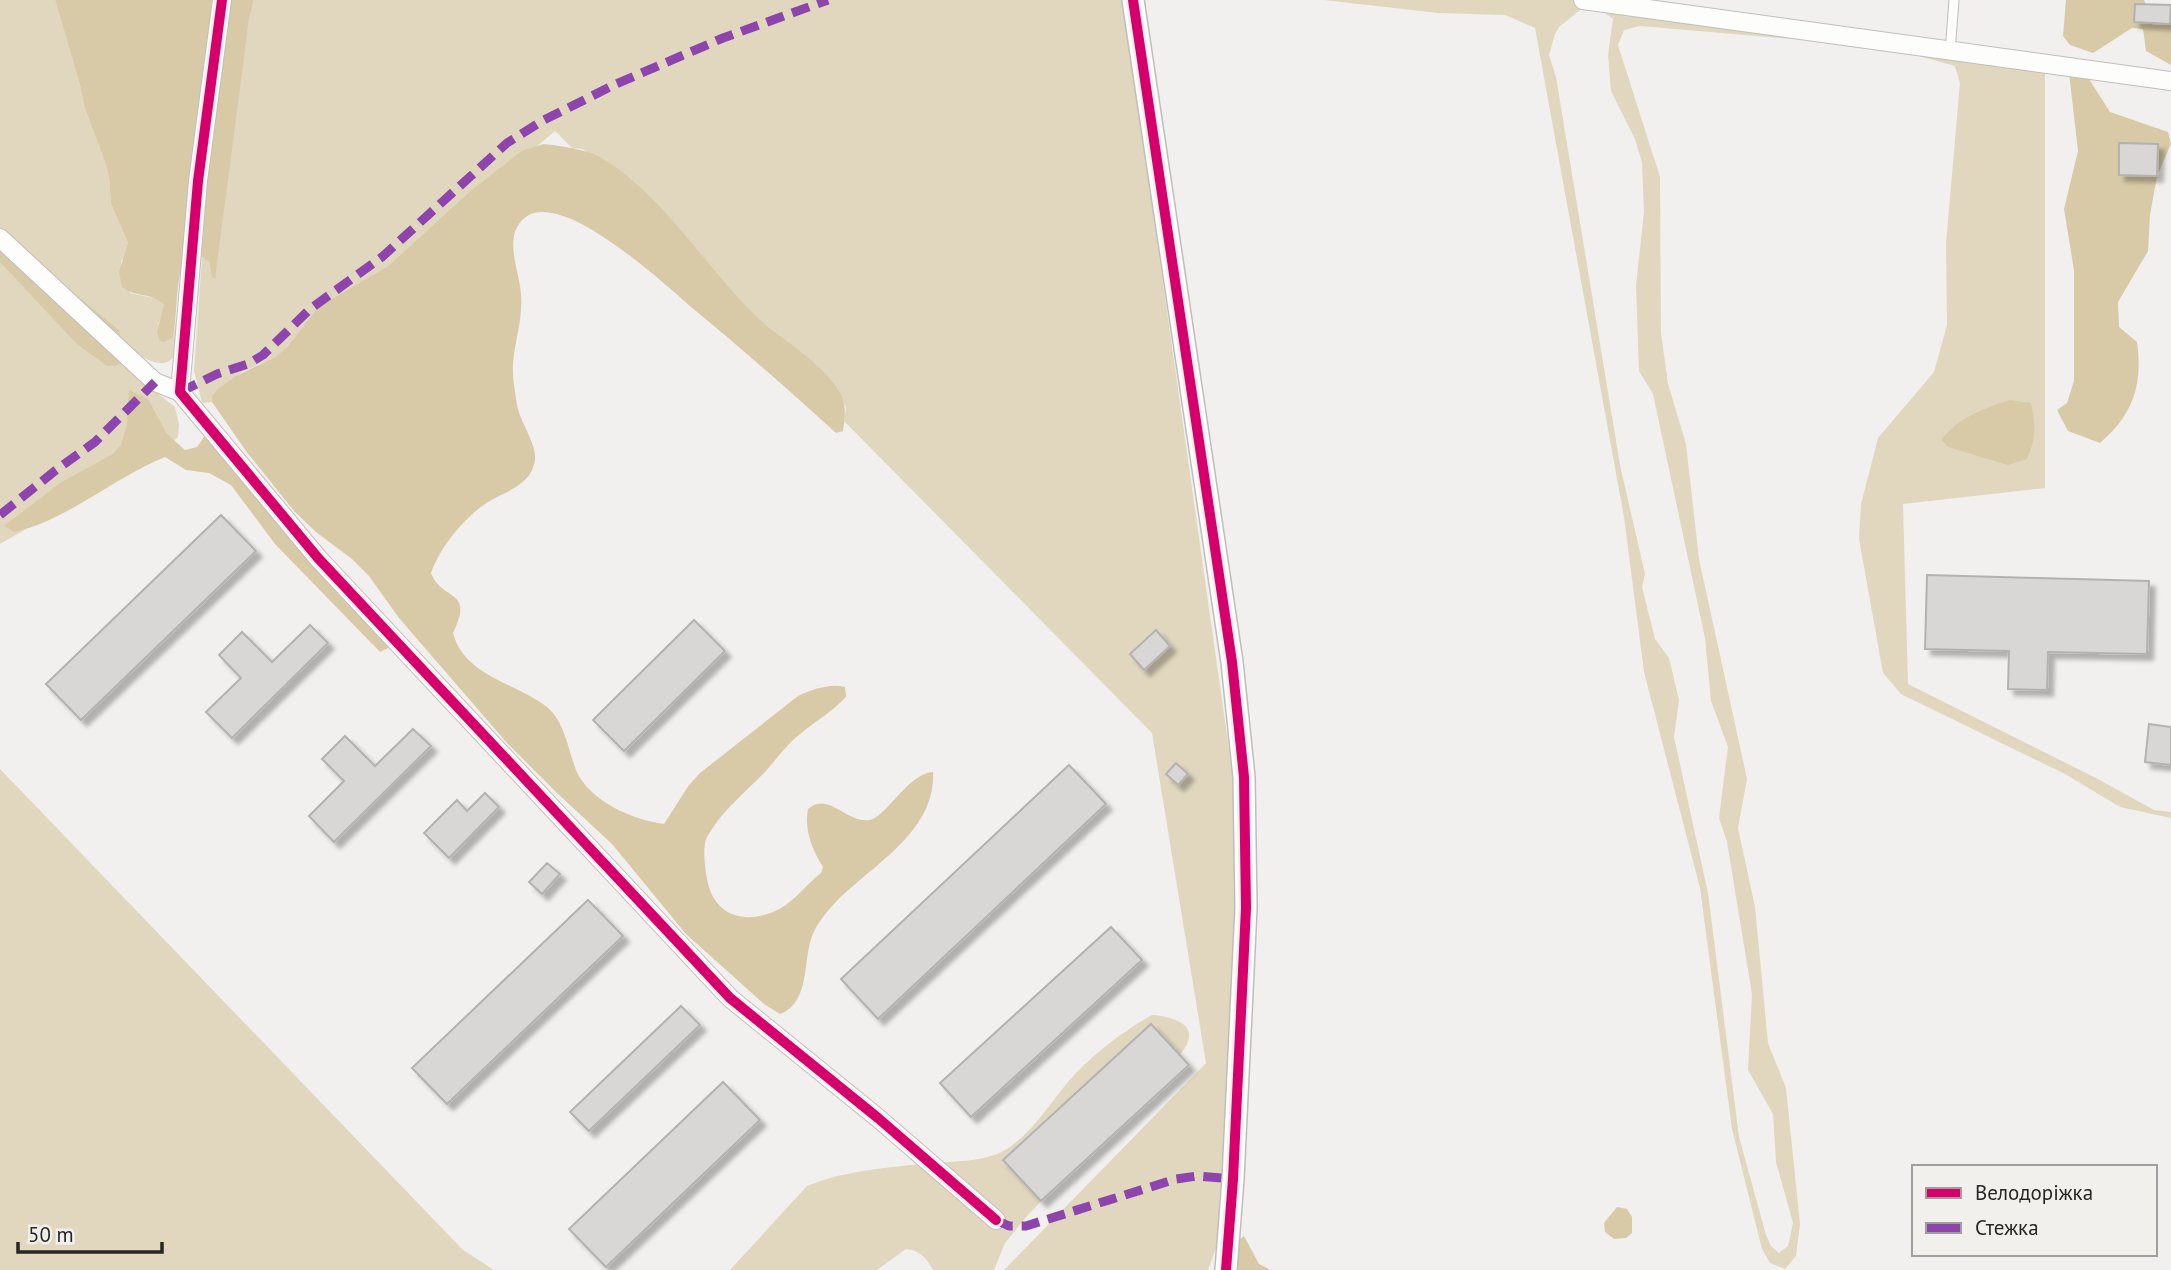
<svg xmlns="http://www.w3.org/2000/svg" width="2171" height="1270" font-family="'PT Sans',sans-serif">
	<defs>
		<filter id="shadow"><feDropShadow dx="6" dy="6" stdDeviation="2" flood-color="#0004"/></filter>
	</defs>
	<rect width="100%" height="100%" fill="#f1f0ee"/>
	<g fill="#e0d7be" fill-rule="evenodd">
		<path d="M0 0H55L80 85 84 106 104 159 109 177 111 204 128 243V250L121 262 130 293 158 299 164 305V312L158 324 173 337 176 319C177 328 180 344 176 352 164 381 126 345 112 335L0 229Z"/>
		<polygon points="254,0 1121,0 1124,7 1232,771 1238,924 1229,1109 1219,1202 1219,1240 1208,1270 1004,1270 1206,1063 1152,733 844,421 846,408 839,391 815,364 752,313 692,247 583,149 572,148 555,131 536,147 521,151 469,192 388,266 318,307 288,346 275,357 242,372 213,396 212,402 202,403 194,371 202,257 209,262 212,278 249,20"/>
		<path d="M1324 0H1635L2045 57V488L1903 504 1908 684 2096 778 2154 810 2171 812V818L2120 807 2065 774 1901 694 1883 673 1859 539 1861 504 1878 438 1934 372 1947 325 1946 243 1960 83 1955 66 1886 47 1640 26 1624 30 1618 45 1660 177 1661 333 1668 384 1686 444 1699 559 1747 779 1738 828 1755 907 1768 1043 1786 1088 1800 1224 1796 1256 1785 1269 1770 1263 1762 1249 1732 1129 1700 888 1644 672 1624 517 1535 28 1505 15 1438 13ZM1580 10 1604 12 1613 19 1608 55 1611 91 1635 139 1642 163 1644 212 1636 286 1639 371 1653 394 1705 638 1711 701 1728 747 1719 818 1727 842 1752 994 1748 1070 1773 1114 1776 1162 1793 1223 1788 1246 1779 1253 1771 1246 1766 1235 1739 1137 1708 893 1674 737 1679 700 1669 658 1655 639 1642 587 1645 574 1620 465 1556 77 1549 55 1555 34 1559 27Z"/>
		<polygon points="0,247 137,377 175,407 179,424 178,437 158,453 0,544"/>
		<polygon points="0,769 463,1250 494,1270 0,1270"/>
		<path d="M1152 1015C1166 1016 1195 1021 1188 1041 1187 1046 1182 1052 1179 1057L1028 1215 1005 1243 994 1270H933C927 1258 919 1250 906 1249L877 1270H730L807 1186C845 1170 897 1166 939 1163 958 1161 979 1161 997 1154 1026 1142 1049 1105 1068 1082 1091 1055 1122 1032 1152 1015Z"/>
	</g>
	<g fill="#d8caa6">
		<path d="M55 0H254L249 20 215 278H212L209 262 202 257H185C175 282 178 310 173 337L164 342 160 341 157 332 164 305C152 292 136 298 122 287L119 272 128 243 111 204 109 177 104 159 84 106 80 85Z"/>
		<polygon points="2066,0 2144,0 2149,12 2171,24 2171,65 2146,51 2143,29 2132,28 2093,53 2070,45 2063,36"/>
		<path d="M2069 73 2089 79 2110 112 2168 132 2171 144 2157 176 2150 215 2148 251 2118 302 2119 327 2137 342C2143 385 2133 415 2100 443L2068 431 2057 410 2067 403 2074 381V270L2064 209 2078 151Z"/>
		<path d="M544 144C567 147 590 149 610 163 667 202 704 264 752 312 780 340 817 357 839 391 847 404 845 416 843 431L836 433C790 391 744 351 696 311 669 289 540 164 515 232 509 251 520 275 521 295 523 318 515 340 513 363 512 377 515 391 517 405 520 422 537 444 535 460 531 488 500 492 482 506 460 523 440 548 431 573 442 602 475 588 453 633 464 676 516 683 547 707 565 722 568 750 576 770 589 801 633 820 664 824L689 785 700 773 798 696C812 690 829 683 845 687L846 697C832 712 816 721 800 734 786 745 776 760 764 773 744 793 721 812 707 837 702 847 705 867 707 879 714 918 748 926 781 908 794 901 808 883 821 873L823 867C812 850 804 829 808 809 828 791 846 823 869 820 886 818 907 774 933 772 936 833 871 865 834 904 825 914 815 926 811 939 803 965 809 1003 780 1014L764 1004 686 934 612 844 556 792 507 743 399 618 369 576 352 559 316 532 294 511 246 451 212 402V396L218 389 236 376 275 357 288 346 318 307 388 266 469 192 521 151Z"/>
		<polygon points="0,229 35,262 119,330 124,355 118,365 107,366 77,344 0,262"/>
		<path d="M129 390 148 399 167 434 185 450 197 447 204 437 262 485 390 647 380 652 275 544 231 485 209 473 186 470 165 457C113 478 68 520 14 532L4 526 60 483 113 454 121 445 127 424Z"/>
		<path d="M2010 400 2031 403C2036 425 2036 439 2027 459L2008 465 1948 447 1941 440C1959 417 1983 409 2010 400Z"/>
		<polygon points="1617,1207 1627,1209 1632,1217 1632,1233 1626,1238 1614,1239 1605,1232 1604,1223"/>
		<polygon points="1244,1236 1259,1264 1271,1270 1230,1270 1238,1241"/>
	</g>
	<g fill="#d8d7d6" stroke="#b3b2b0" stroke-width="2" filter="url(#shadow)">
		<polygon points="2135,4 2171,5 2170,24 2134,22"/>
		<polygon points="2119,143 2158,144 2157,176 2119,175"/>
		<polygon points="221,515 256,551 81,720 46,684"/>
		<polygon points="1927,575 2149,581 2147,654 2048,652 2047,690 2008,689 2009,651 1925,649"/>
		<polygon points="694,620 725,651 624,751 593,720"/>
		<polygon points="310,625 328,643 232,738 206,712 241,678 219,655 242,632 272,662"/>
		<polygon points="1156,630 1170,646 1144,670 1130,654"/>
		<polygon points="2149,724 2171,727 2171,765 2145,762"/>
		<polygon points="413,729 431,746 334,842 309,816 344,781 322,759 345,736 375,766"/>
		<polygon points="1176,763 1188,774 1178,785 1166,774"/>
		<polygon points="1069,765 1106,804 878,1019 841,979"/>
		<polygon points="485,793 499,807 449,858 424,833 457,800 467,811"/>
		<polygon points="547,863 560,874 542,894 529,882"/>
		<polygon points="588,900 623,936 447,1104 412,1068"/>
		<polygon points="1111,927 1142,960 971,1117 940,1083"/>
		<polygon points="681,1006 700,1025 589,1131 570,1112"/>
		<polygon points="1151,1024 1189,1065 1041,1201 1003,1160"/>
		<polygon points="723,1082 760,1120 606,1267 569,1229"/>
	</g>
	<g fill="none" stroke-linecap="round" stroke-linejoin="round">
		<defs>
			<polyline id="service" points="1950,52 1954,0"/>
			<g id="minor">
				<polyline points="222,0 198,181 180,392 318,558 730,998 878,1118 996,1220"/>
				<polyline points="1583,0 2171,81"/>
				<polyline points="0,238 155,382 180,392"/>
			</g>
			<polyline id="tertiary" points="1133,0 1232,662 1244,777 1246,908 1233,1179 1226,1270"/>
		</defs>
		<use href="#service" stroke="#bfbebc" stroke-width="11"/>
		<use href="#minor" stroke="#bfbebc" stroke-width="20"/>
		<use href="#tertiary" stroke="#bfbebc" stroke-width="24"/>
		<use href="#service" stroke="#fdfdfc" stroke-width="9"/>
		<use href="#minor" stroke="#fdfdfc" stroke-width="18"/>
		<use href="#tertiary" stroke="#fdfdfc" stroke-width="21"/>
		<g stroke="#8e44ad" stroke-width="9" stroke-dasharray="18 9" stroke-linecap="butt">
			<polyline points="180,392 217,374 248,364 263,355 310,309 382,257 507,143 542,121 616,84 723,38 828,0"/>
			<polyline points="0,515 56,470 95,442 155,382"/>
			<polyline points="996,1220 1009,1226 1026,1226 1176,1179 1197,1176 1233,1179"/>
		</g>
		<defs>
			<g id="cycleway">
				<polyline points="222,0 198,181 180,392 318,558 730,998 878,1118 996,1220"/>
				<polyline points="1133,0 1232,662 1244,777 1246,908 1233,1179 1226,1270"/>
			</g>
		</defs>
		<use href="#cycleway" stroke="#f2f0ed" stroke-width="15"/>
		<use href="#cycleway" stroke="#d6006c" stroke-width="10"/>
	</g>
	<rect x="1912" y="1165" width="245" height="91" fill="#f2f0ed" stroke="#a09f9d" stroke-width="2"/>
	<rect x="1926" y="1188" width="35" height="10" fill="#d6006c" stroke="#a09f9d" stroke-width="2"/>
	<text x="1975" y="1200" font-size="21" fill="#262625">Велодоріжка</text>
	<rect x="1926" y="1223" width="35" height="10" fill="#8e44ad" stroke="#a09f9d" stroke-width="2"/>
	<text x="1975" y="1235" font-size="21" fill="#262625">Стежка</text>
	<path d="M18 1242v10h144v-10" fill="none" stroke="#262625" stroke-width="3.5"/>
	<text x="28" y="1242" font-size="21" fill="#262625" stroke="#f2f0ed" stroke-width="5" paint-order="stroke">50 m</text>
</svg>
